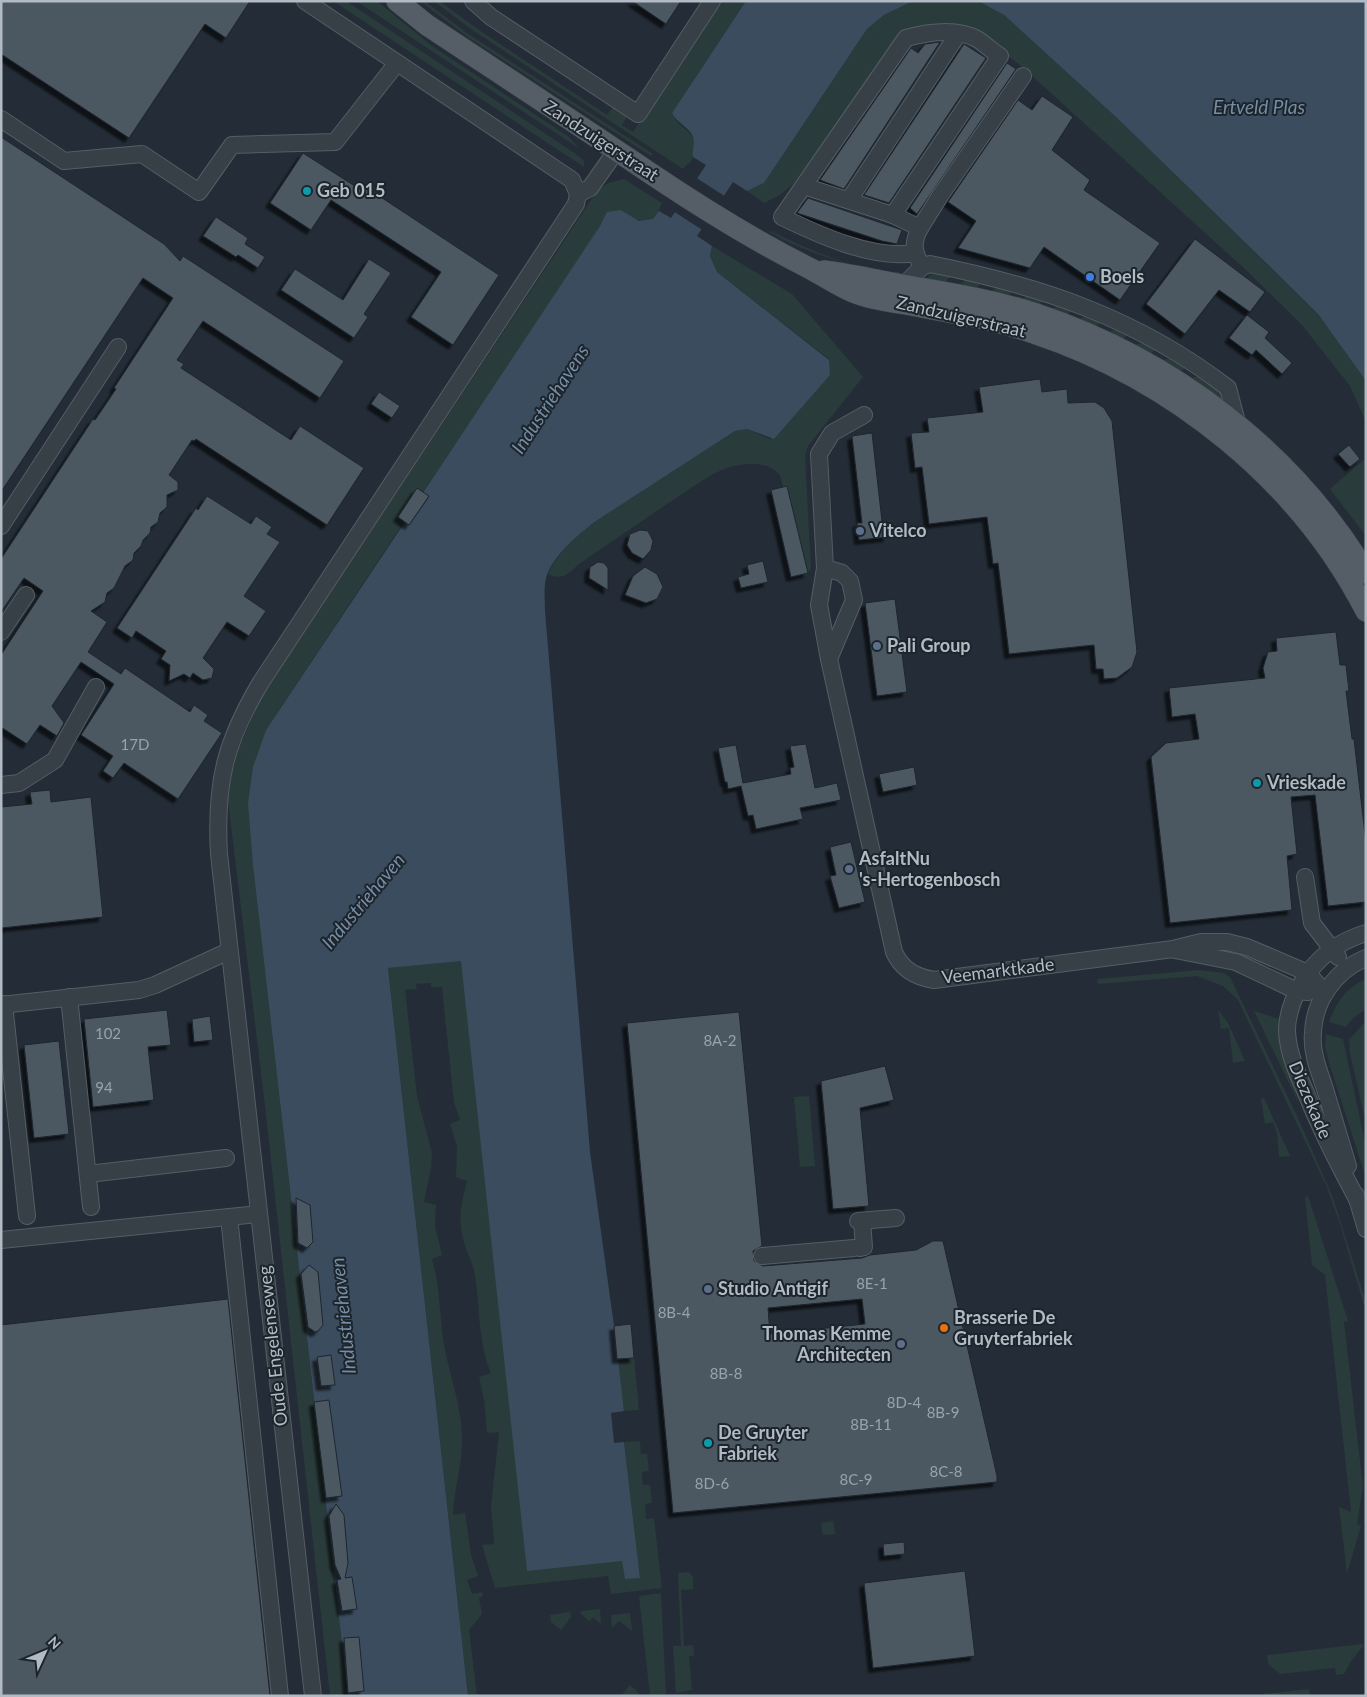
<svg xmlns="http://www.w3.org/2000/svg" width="1367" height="1697" font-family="Lato,sans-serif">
	<defs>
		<filter id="shadow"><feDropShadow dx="-4.5" dy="4.5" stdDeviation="1" flood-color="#0009"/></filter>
	</defs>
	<rect width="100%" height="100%" fill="#242d37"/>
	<g fill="#293b3a">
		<polygon points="333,1 346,1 576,154 584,161 584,167"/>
		<polygon points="356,1 377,1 432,46 569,137 580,149"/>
		<polygon points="420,1 424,1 467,33 653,154 651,156 469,38"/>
		<path d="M434 1H439L485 34 607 115 613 107 627 117 622 125 633 132 721 1H746L672 113C680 133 701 129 693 157 691 164 686 164 683 169L468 27Z"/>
		<polygon points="913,1 978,1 1004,15 1117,118 1318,314 1366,381 1366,422 1350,386 1302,325 1246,270 1020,65 979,34 940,25 920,26 904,33 794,183 780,195 764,203 747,191 764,183 867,29 884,15"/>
		<path d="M624 179 662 203C659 208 659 213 655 218 644 228 631 216 621 210L409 525 404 522 266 730 253 866 348 1696H330L265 1106 227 792 239 748 261 697 597 191 608 183Z"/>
		<path d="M771 231C805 248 860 273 899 272L900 275C854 266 811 256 769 232Z"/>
		<path d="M712 246 792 294 863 377 808 446 805 456 811 568 806 576 780 475C768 462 750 462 734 466 712 471 686 492 667 504 638 524 608 544 579 564 568 574 563 581 548 574 557 553 575 537 593 523L735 431 747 429 770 439 829 359 717 272 710 256Z"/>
		<polygon points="936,270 953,275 947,280 947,282 960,284 972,276 985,281 978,286 978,288 991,291 1004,283 1015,288 1009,295 1022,299 1034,292 1047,297 1039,305 1052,309 1065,302 1074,308 1067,314 1079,319 1093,313 1104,320 1096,326 1109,332 1122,327 1132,334 1124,337 1124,339 1135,345 1149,341 1159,349 1152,352 1152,354 1163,360 1177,357 1188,367 1180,371 1191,378 1205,375 1220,387 1223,402 926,279"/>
		<polygon points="1366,458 1366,536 1330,489"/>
		<path d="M461 960 623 1561 640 1578 624 1442 640 1441 641 1454H647L649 1471 642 1472 643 1485H650L652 1503 645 1504 646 1519 654 1518 662 1588 611 1594 608 1576 495 1588 482 1545 494 1544 491 1507 499 1432 487 1433 484 1400 479 1377 491 1373C478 1341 480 1309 475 1275 473 1263 467 1253 464 1242 457 1221 462 1201 467 1181L456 1177 457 1147 450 1124 460 1120 454 1103 442 987H431V983L416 984 417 989 405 990 417 1096 432 1153 431 1168 424 1202 436 1205 435 1226 442 1255 432 1259C441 1289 439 1320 445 1350 451 1379 461 1406 462 1436 463 1463 454 1488 453 1515L465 1513 471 1555 478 1576 467 1580 472 1594 482 1592 483 1596 479 1598 482 1614 469 1630 477 1696H468L388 968Z"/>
		<polygon points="1199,970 1224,973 1230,977 1297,1116 1333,1198 1366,1302 1366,1312 1339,1221 1326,1185 1238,1000 1223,986 1197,976 1098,984 1097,979"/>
		<path d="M1366 979V1009L1353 1018 1346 1027 1329 1022C1336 1002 1347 987 1366 979Z"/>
		<polygon points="1218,1010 1228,1023 1245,1061 1233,1063 1229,1028 1221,1029"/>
		<polygon points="1254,1011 1282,1020 1283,1047 1298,1102"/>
		<polygon points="1366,1021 1366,1124 1350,1053 1349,1040"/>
		<polygon points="1326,1034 1343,1039 1366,1147 1366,1178 1330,1066 1325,1047"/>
		<polygon points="809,1096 815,1166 800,1167 794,1097"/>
		<polygon points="1264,1098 1290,1156 1279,1157 1277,1133 1273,1122 1265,1124 1261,1099"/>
		<polygon points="1308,1196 1348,1321 1344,1322 1363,1487 1357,1524 1361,1526 1347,1573 1339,1507 1351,1512 1325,1275 1312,1265 1305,1197"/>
		<polygon points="634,1358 639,1410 624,1411 617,1359"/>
		<polygon points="833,1521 835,1534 823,1535 821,1523"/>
		<polygon points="689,1572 693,1577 693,1589 681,1590 684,1646 693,1645 694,1656 689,1656 692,1690 676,1693 673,1646 681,1646 678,1573"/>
		<polygon points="661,1593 666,1694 650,1696 639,1596"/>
		<polygon points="600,1609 601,1624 593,1617 589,1621 581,1614 581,1611"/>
		<polygon points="570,1612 571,1617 561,1630 551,1622 550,1615"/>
		<polygon points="630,1613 632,1631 619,1621 612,1628 611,1615"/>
		<polygon points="1362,1644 1364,1645 1351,1661 1344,1674 1336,1675 1335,1668 1280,1674 1268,1664 1267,1655"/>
		<polygon points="630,1685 638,1692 639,1696 621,1696"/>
		<polygon points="1309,1689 1310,1696 1260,1695 1263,1694"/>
	</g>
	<g fill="#3b4c5e">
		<path d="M746 1H913L884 15 867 29 764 183 747 191 733 182 697 236 712 246 710 256 717 272 829 360 830 375 774 439 747 429 735 431 593 523C575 538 548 559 545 584 544 592 545 602 545 611L590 1152 614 1326 624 1411 611 1413 614 1443 624 1442 640 1578 625 1579 622 1561 527 1571 461 961 388 968 468 1696H348L253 866 248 803 253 767 266 730 405 522 410 524 429 497 423 493 600 226 607 212 621 210 639 221 653 219 659 211 671 218 706 165 693 157C692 151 695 144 693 137 690 127 676 123 672 113Z"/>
		<polygon points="978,1 1366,1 1366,381 1318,314 1261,258 1117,118 1004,15"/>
	</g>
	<polygon fill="#242d37" points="695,177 726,197 704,231 673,211"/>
	<g fill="#4c5862" stroke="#1e262e" fill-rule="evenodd" filter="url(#shadow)">
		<polygon points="1,1 250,1 226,38 205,24 129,138 1,54"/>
		<polygon points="632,1 681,1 666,24"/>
		<polygon points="940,42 844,189 820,180 911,48 918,53 925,44"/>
		<polygon points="964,44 986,58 889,203 864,195"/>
		<polygon points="1007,63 1016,69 917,214 910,208"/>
		<polygon points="1042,96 1073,117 1052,150 1090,180 1084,190 1160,243 1120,300 1044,247 1030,268 958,248 976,221 948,202 1018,100 1032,110"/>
		<polygon points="1,137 164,244 180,261 183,256 344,361 320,398 203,321 177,360 184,364 181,368 291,440 300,426 364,468 327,525 196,439 194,441 192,440 169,475 178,482 178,490 167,495 167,507 160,513 158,522 151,527 150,533 143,540 141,546 134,553 133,560 125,566 114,588 107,593 105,602 91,611 107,622 88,652 121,674 125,668 190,712 194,705 208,715 204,721 222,733 178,799 124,763 113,778 103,771 113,756 81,735 114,684 81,662 52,706 64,723 57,736 40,725 27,744 1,727 1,655 43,591 24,578 1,612 1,559 93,419 95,420 116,389 114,388 173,298 143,278 1,492"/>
		<polygon points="303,153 361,190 364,186 499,275 453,345 411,317 441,272 331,200 311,230 270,203"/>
		<polygon points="808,198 902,230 897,244 882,241 797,213"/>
		<polygon points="216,217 248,238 245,244 265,257 258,268 238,255 236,257 203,236"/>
		<polygon points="1195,239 1265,292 1250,312 1219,290 1185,334 1146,304"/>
		<polygon points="369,259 391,273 364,314 368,317 354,338 281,290 295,269 343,300"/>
		<polygon points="1247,315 1269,332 1265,338 1292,363 1282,374 1256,350 1252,355 1229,338"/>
		<polygon points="1040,379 1042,392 1067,389 1068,403 1095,402 1104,408 1112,421 1137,652 1132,667 1117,678 1104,679 1103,669 1096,669 1094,645 1009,654 998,563 993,564 987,517 929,524 922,467 915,468 911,433 929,432 927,418 983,412 979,387"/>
		<polygon points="379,392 400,406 392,418 371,404"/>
		<polygon points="872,433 882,521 886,520 888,537 859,540 857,523 862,523 852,436"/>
		<polygon points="1349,445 1360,459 1350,467 1338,454"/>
		<polygon points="787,486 808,573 791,577 771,490"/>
		<polygon points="417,488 429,496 409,525 398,517"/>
		<polygon points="207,496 251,524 256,516 272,527 267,534 280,542 244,596 266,611 249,636 227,622 203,658 214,669 212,678 203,680 193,673 190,678 184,674 169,681 170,665 161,659 166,651 136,631 132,638 117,628 196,508 198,510"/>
		<polygon points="640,530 648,531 653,541 651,550 643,559 632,553 627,545 630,534"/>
		<polygon points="763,561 768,582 741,588 738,577 749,574 747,565"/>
		<polygon points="598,562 604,563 608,568 608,590 589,578 590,567"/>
		<polygon points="645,567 657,574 663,587 657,599 646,603 625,595 633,576"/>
		<polygon points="895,599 907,692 877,696 865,603"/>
		<polygon points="1336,632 1340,665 1346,665 1349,691 1346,691 1352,739 1354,739 1366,843 1366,902 1328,906 1315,795 1291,797 1297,854 1287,856 1292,910 1170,923 1151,757 1166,743 1199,739 1195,714 1172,717 1169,688 1265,678 1263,668 1268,652 1277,651 1276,638"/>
		<polygon points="806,744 815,788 837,783 841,800 800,808 803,819 756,829 753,815 748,816 741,786 728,789 727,782 725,782 718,748 736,745 743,783 791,774 790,768 794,767 790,746"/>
		<polygon points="914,767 917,785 883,792 879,774"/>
		<polygon points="50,790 51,802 91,797 103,917 1,928 1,807 32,804 30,792"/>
		<polygon points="851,842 865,902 839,908 830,876 836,875 830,847"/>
		<polygon points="167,1010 171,1045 148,1047 154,1100 93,1107 84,1019"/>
		<path d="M739 1012 762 1246 753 1251 754 1261 763 1266 862 1258 870 1255 916 1250 933 1241H943L997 1476V1482L673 1513 627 1023ZM862 1299 865 1324 770 1334 768 1308Z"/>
		<polygon points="210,1016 213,1040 194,1042 192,1019"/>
		<polygon points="59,1041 69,1134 34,1138 24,1045"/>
		<polygon points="885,1066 894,1100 860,1108 869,1206 833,1209 821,1081"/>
		<polygon points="296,1198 310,1205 313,1242 307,1248 298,1243"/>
		<polygon points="309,1265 318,1272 323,1325 318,1331 315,1332 308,1327 301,1274"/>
		<polygon points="228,1299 270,1696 1,1696 1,1325"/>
		<polygon points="631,1324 634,1358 617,1359 614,1326"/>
		<polygon points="331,1355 335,1385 321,1386 317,1357"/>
		<polygon points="329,1400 342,1496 326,1498 314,1402"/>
		<polygon points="336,1504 344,1515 348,1563 345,1578 352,1577 357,1609 342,1611 337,1580 341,1579 335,1565 329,1516"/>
		<polygon points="904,1542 905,1554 884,1556 883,1544"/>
		<polygon points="965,1571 975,1656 873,1668 864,1583"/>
		<polygon points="359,1637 364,1691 348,1693 344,1638"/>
	</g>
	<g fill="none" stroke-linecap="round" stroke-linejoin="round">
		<defs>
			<g id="minor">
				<path d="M305 1 572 180 578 194 576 204 261 682C225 742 215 783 219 854L313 1696"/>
				<polyline points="473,1 491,17 638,114 712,1"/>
				<polyline points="1,119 64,161 142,154 199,192 232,145 335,142 397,63"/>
				<path d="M804 186 893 215 920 228C913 241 913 249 920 263"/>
				<polyline points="578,194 590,188 616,151"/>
				<polyline points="849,200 958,34"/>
				<path d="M893 215 1000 56C992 51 985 44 977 39 957 28 928 32 906 38L782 217C819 235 873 260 915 253"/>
				<polyline points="920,228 940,196 1023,76"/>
				<path d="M904 285 922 267 930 264C1041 286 1137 318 1228 388L1238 426"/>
				<path d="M864 415 832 433 819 454 825 568 819 605 829 659 894 952C902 970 916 977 934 980L1173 949 1201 942H1227L1247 947 1308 973 1325 993"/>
				<polyline points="1,526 118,347"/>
				<polyline points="825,568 842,573 850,581 854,600 829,659"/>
				<polyline points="1,632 26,595"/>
				<polyline points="1,785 19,783 55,760 96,687"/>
				<polyline points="1305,877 1312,923 1338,957"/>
				<polyline points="1175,950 1236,962 1297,991 1308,992"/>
				<polyline points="69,997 91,1207"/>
				<polyline points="4,1004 27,1216"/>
				<polyline points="1,1005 139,990 155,985 229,951"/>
				<path d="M1348 1166C1340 1140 1333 1115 1325 1089 1319 1071 1311 1052 1313 1033 1314 1000 1336 970 1366 958"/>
				<polyline points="88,1174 226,1158"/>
				<polyline points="1356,1195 1366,1229"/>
				<path d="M1359 1203C1340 1167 1321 1131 1306 1093 1297 1073 1288 1053 1287 1031 1287 1013 1294 996 1303 981 1317 957 1340 941 1366 933"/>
				<polyline points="229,1217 280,1696"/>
				<polyline points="858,1221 896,1218"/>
				<polyline points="1,1240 258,1214"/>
				<polyline points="860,1248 864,1247 862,1221"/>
				<polyline points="762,1256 854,1248"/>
			</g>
			<g id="major">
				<path d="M397 1 427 25C501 74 576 123 650 173 702 208 755 241 811 269 824 276 837 285 851 291 871 300 896 302 917 306 956 313 996 320 1034 333 1172 379 1299 480 1366 611"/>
				<path d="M824 271C855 275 884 282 914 287 955 294 996 301 1036 314 1171 359 1292 450 1366 573"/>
			</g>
		</defs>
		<use href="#minor" stroke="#555d65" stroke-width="18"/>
		<use href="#major" stroke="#404850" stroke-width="22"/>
		<use href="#minor" stroke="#373f47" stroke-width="16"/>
		<use href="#major" stroke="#555e67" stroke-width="21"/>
	</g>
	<g fill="#0f9aa8" stroke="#1c242c" stroke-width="2">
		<circle cx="307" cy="191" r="5"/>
		<circle cx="1257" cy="783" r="5"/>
		<circle cx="708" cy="1443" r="5"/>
	</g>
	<circle fill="#3f7fe0" stroke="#1c242c" stroke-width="2" cx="1090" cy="277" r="5"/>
	<g fill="#5c6f8a" stroke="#1c242c" stroke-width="2">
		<circle cx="860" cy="531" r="5"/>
		<circle cx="877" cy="646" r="5"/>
		<circle cx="849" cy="869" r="5"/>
		<circle cx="708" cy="1289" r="5"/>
		<circle cx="901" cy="1344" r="5"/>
	</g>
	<circle fill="#e8710a" stroke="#1c242c" stroke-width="2" cx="944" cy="1328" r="5"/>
	<g text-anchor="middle" stroke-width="4" stroke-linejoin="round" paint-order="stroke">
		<g font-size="15" fill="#98a2ab">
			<text x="135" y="750">17D</text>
			<text x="108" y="1039">102</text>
			<text x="720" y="1046">8A-2</text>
			<text x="104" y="1093">94</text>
			<text x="872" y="1289">8E-1</text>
			<text x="674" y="1318">8B-4</text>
			<text x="726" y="1379">8B-8</text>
			<text x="904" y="1408">8D-4</text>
			<text x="943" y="1418">8B-9</text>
			<text x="871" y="1430">8B-11</text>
			<text x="946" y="1477">8C-8</text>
			<text x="856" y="1485">8C-9</text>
			<text x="712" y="1489">8D-6</text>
		</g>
		<g font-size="18" fill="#b2bac3" stroke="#1c242c">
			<text transform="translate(601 141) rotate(33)" y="6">Zandzuigerstraat</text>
			<text transform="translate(961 317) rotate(13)" y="6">Zandzuigerstraat</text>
			<text transform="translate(998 971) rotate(-7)" y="6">Veemarktkade</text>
			<text transform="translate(1310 1100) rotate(67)" y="6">Diezekade</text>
			<text transform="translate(273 1346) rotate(-96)" y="6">Oude Engelenseweg</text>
		</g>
		<g font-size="18" font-weight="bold" fill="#b2bac3" stroke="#1c242c" text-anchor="start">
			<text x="317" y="197">Geb 015</text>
			<text x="1100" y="283">Boels</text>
			<text x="870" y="537">Vitelco</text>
			<text x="887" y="652">Pali Group</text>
			<text x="1267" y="789">Vrieskade</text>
			<text x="859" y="865">AsfaltNu<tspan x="859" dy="21">'s-Hertogenbosch</tspan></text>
			<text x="718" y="1295">Studio Antigif</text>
			<text x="954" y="1324">Brasserie De<tspan x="954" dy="21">Gruyterfabriek</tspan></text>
			<text x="891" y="1340" text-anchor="end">Thomas Kemme<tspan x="891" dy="21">Architecten</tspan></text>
			<text x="718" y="1439">De Gruyter<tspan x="718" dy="21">Fabriek</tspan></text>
		</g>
		<g font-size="19" font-style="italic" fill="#768da4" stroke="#1c242c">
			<text x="1259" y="114">Ertveld Plas</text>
			<text transform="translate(550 399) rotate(-57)" y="7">Industriehavens</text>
			<text transform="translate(363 901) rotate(-50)" y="7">Industriehaven</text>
			<text transform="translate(343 1316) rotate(-96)" y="7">Industriehaven</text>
		</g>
	</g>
	<rect width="1367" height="1697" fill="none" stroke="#b2bac3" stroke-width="5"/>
	<g transform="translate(45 1652) rotate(46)" stroke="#1c242c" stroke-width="4" paint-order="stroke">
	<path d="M0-4L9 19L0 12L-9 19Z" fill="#b2bac3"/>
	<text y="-8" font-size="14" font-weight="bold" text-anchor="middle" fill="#b2bac3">N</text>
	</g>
</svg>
